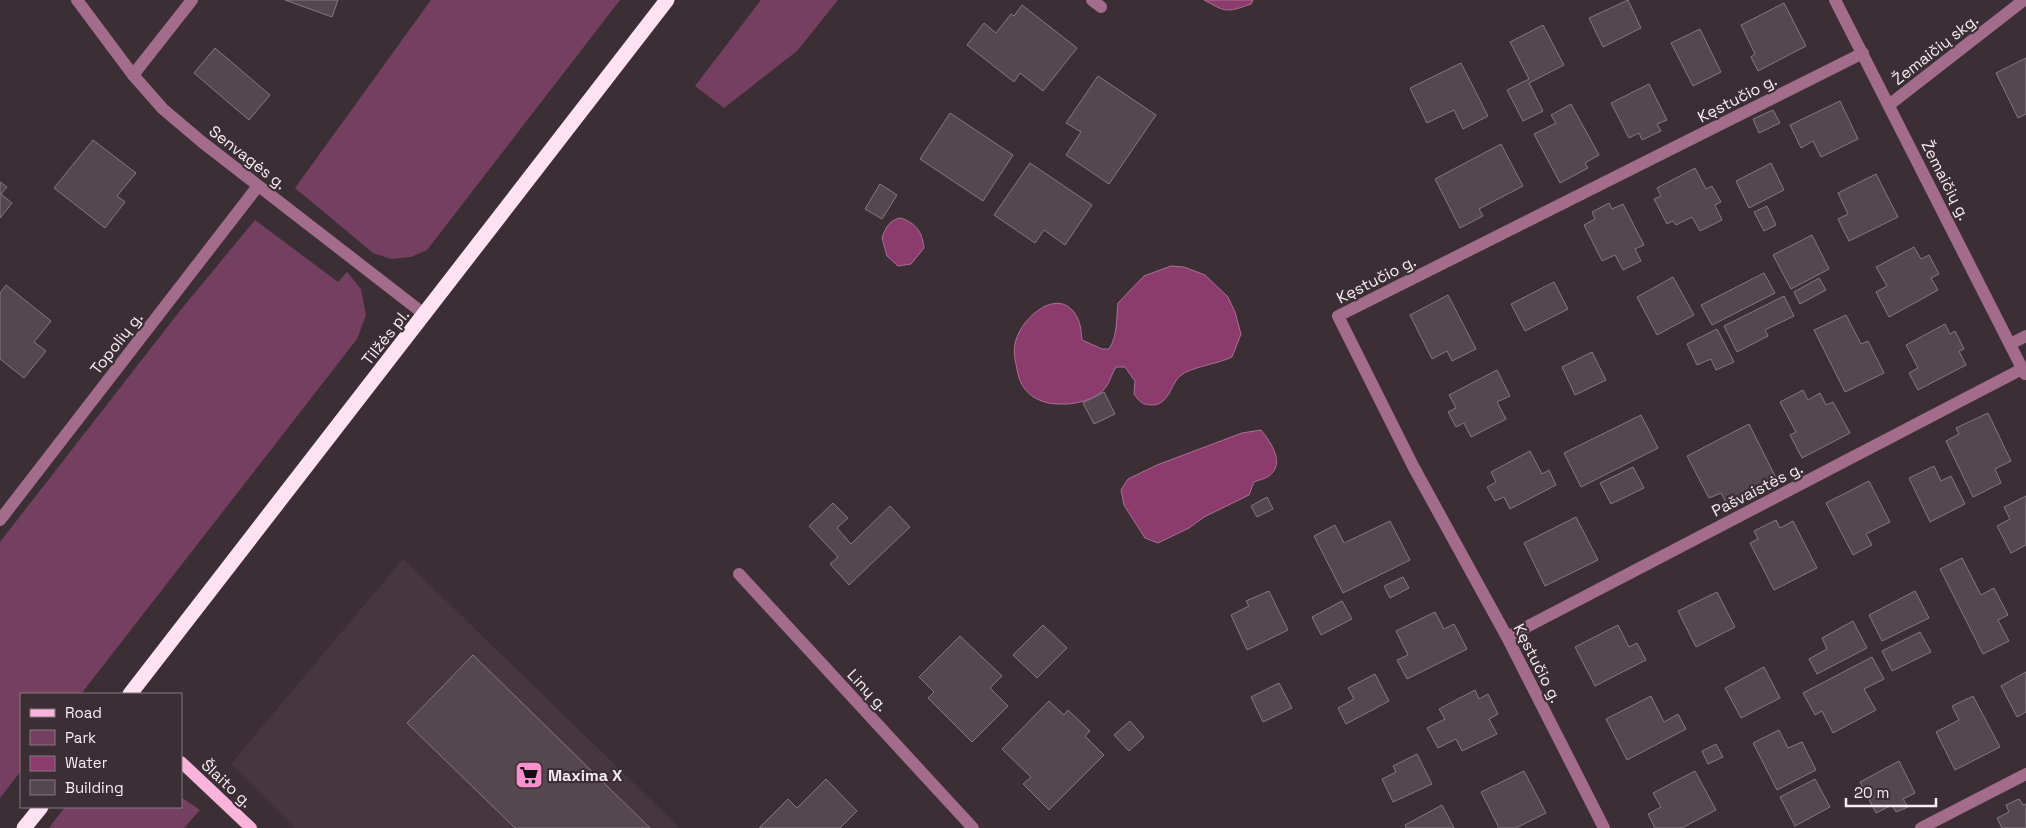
<svg xmlns="http://www.w3.org/2000/svg" width="2026" height="828" font-family="'Space Grotesk',sans-serif">
	<rect width="100%" height="100%" fill="#3b2f35"/>
	<polygon fill="#48363f" points="403,559 680,828 295,828 231,764"/>
	<g fill="#75405f">
		<polygon points="431,0 620,0 427,250 411,257 391,259 373,253 295,188"/>
		<polygon points="761,0 838,0 797,51 724,108 695,86"/>
		<polygon points="255,220 338,282 347,272 361,289 366,315 357,339 81,694 21,694 21,771 0,798 0,542 179,312"/>
		<polygon points="181,797 200,810 184,828 49,828 65,807 181,807"/>
	</g>
	<g fill="#8b3b6c" stroke="#ab7094">
		<path d="M1204 0H1253L1251 4C1226 13 1226 12 1204 0Z"/>
		<path d="M901 218C917 224 922 232 924 248L911 264 898 266 887 256 882 238C886 227 889 220 901 218Z"/>
		<path d="M1171 266 1184 267 1205 275 1228 297 1235 312 1241 334 1232 357C1218 364 1190 367 1180 376 1170 385 1169 405 1152 405 1142 405 1139 401 1134 394L1135 381 1125 367H1116C1112 373 1110 381 1106 387 1097 400 1074 405 1060 404 1040 404 1023 395 1018 374 1016 363 1012 352 1016 340 1023 316 1060 285 1077 317 1081 324 1081 333 1082 340L1102 349H1109C1118 335 1116 319 1118 303L1144 276Z"/>
		<path d="M1261 430C1270 441 1286 463 1269 476 1265 479 1258 480 1254 482L1249 495 1204 517 1189 528 1158 543 1145 538 1124 505 1121 490 1128 479 1157 465 1242 433Z"/>
	</g>
	<g fill="#54474e" stroke="#85787f">
		<polygon points="285,0 338,0 332,17"/>
		<polygon points="1628,0 1641,28 1603,47 1589,18"/>
		<polygon points="1784,3 1806,46 1758,71 1751,57 1755,54 1741,25"/>
		<polygon points="1022,5 1077,48 1043,91 1020,73 1014,82 967,45 984,23 996,33 1011,14 1014,16"/>
		<polygon points="1543,25 1564,65 1529,83 1543,111 1523,121 1507,90 1529,79 1510,42"/>
		<polygon points="1700,29 1721,72 1693,86 1671,43"/>
		<polygon points="215,48 270,95 249,120 194,73"/>
		<polygon points="2026,58 2026,114 2018,118 1996,73"/>
		<polygon points="1461,63 1488,116 1463,129 1454,110 1427,123 1410,88"/>
		<polygon points="1098,76 1156,115 1109,184 1066,155 1081,132 1066,123"/>
		<polygon points="1649,84 1667,120 1657,124 1661,131 1642,140 1639,133 1629,138 1611,103"/>
		<polygon points="1840,101 1858,139 1821,157 1813,141 1801,148 1790,125"/>
		<polygon points="1571,104 1599,155 1585,163 1588,168 1560,183 1534,134 1556,123 1551,115"/>
		<polygon points="1773,110 1780,123 1759,133 1753,119"/>
		<polygon points="950,113 1013,155 983,201 920,159"/>
		<polygon points="93,140 136,173 117,196 125,202 105,228 54,188"/>
		<polygon points="1501,144 1523,186 1479,209 1483,216 1460,228 1435,179"/>
		<polygon points="1030,163 1092,205 1065,245 1044,230 1035,243 994,215"/>
		<polygon points="1771,163 1784,190 1749,208 1736,181"/>
		<polygon points="1695,168 1706,189 1712,186 1721,202 1715,205 1722,220 1700,231 1692,217 1676,225 1673,221 1667,224 1654,199 1661,196 1657,188"/>
		<polygon points="1876,174 1898,217 1849,241 1838,219 1848,214 1838,193"/>
		<polygon points="0,182 7,187 1,194 12,203 0,218"/>
		<polygon points="880,184 897,195 882,219 865,209"/>
		<polygon points="1609,203 1612,209 1623,204 1644,245 1635,249 1641,261 1623,270 1615,255 1602,261 1584,225 1595,219 1592,212"/>
		<polygon points="1767,206 1776,225 1764,231 1754,212"/>
		<polygon points="1812,235 1829,269 1791,289 1773,255"/>
		<polygon points="1914,247 1921,259 1929,255 1939,274 1931,278 1938,290 1889,317 1876,292 1887,286 1876,267"/>
		<polygon points="1764,273 1775,293 1712,325 1701,305"/>
		<polygon points="1673,277 1694,315 1657,335 1637,297"/>
		<polygon points="1819,278 1826,290 1800,304 1794,292"/>
		<polygon points="1554,282 1568,309 1525,331 1511,304"/>
		<polygon points="6,285 51,321 34,342 46,351 24,378 0,359 0,293"/>
		<polygon points="1448,295 1476,349 1452,361 1447,351 1432,359 1410,315"/>
		<polygon points="1784,296 1794,316 1765,330 1768,336 1737,352 1724,326"/>
		<polygon points="1846,315 1861,344 1868,341 1884,373 1845,392 1814,330"/>
		<polygon points="1945,324 1950,334 1955,331 1964,349 1959,351 1966,365 1918,390 1909,373 1918,368 1906,345"/>
		<polygon points="1717,329 1734,362 1716,370 1711,359 1697,365 1687,344"/>
		<polygon points="1592,352 1606,380 1575,395 1562,367"/>
		<polygon points="1497,370 1510,396 1497,402 1506,419 1471,437 1464,423 1456,427 1448,412 1456,408 1449,395"/>
		<polygon points="1803,390 1808,400 1820,393 1826,405 1833,402 1850,433 1802,458 1790,435 1796,432 1780,402"/>
		<polygon points="1104,392 1115,414 1094,424 1083,403"/>
		<polygon points="1988,413 2011,461 1995,469 2001,483 1973,497 1946,441 1959,434 1956,428"/>
		<polygon points="1641,415 1658,448 1581,487 1564,453"/>
		<polygon points="1749,424 1777,480 1728,506 1721,493 1709,498 1687,456"/>
		<polygon points="1530,451 1542,474 1549,470 1556,485 1510,509 1504,497 1495,501 1487,487 1496,482 1491,472"/>
		<polygon points="1934,466 1941,481 1951,476 1965,504 1930,522 1909,478"/>
		<polygon points="1633,467 1644,488 1611,504 1600,483"/>
		<polygon points="1869,481 1890,522 1866,534 1872,545 1853,555 1826,503"/>
		<polygon points="2026,496 2026,545 2011,553 1997,526 2010,519 2004,507"/>
		<polygon points="1267,497 1273,509 1257,517 1251,506"/>
		<polygon points="833,503 848,518 837,528 851,544 890,506 910,527 849,585 830,564 838,557 809,526"/>
		<polygon points="1576,517 1598,560 1545,586 1524,543"/>
		<polygon points="1776,520 1780,528 1793,521 1817,568 1774,590 1750,543 1758,539 1754,531"/>
		<polygon points="1390,521 1410,560 1343,593 1314,536 1335,525 1344,543"/>
		<polygon points="1962,558 1981,595 1994,588 2008,615 1998,620 2009,641 1983,654 1940,569"/>
		<polygon points="1403,577 1409,588 1390,598 1384,586"/>
		<polygon points="1269,591 1288,630 1247,650 1231,615 1249,606 1246,601"/>
		<polygon points="1915,591 1929,618 1882,641 1869,615"/>
		<polygon points="1717,592 1735,627 1696,647 1678,611"/>
		<polygon points="1342,601 1352,619 1321,635 1312,617"/>
		<polygon points="1435,612 1444,629 1454,624 1467,649 1407,679 1397,660 1408,655 1396,631"/>
		<polygon points="1853,621 1867,648 1817,674 1809,659 1827,649 1822,638"/>
		<polygon points="1043,625 1067,648 1037,678 1013,655"/>
		<polygon points="1618,625 1629,647 1637,643 1646,660 1595,686 1575,647"/>
		<polygon points="1920,632 1931,652 1892,671 1882,651"/>
		<polygon points="960,636 1002,676 990,688 1008,706 972,742 928,698 934,692 919,677"/>
		<polygon points="473,655 650,828 515,828 407,723"/>
		<polygon points="1872,657 1884,679 1864,689 1876,710 1833,733 1822,711 1815,715 1803,693"/>
		<polygon points="1764,667 1780,698 1741,718 1725,688"/>
		<polygon points="2026,672 2026,712 2017,717 2001,686"/>
		<polygon points="1375,674 1389,701 1346,724 1338,708 1354,699 1348,688"/>
		<polygon points="1279,683 1292,708 1263,722 1251,697"/>
		<polygon points="1475,690 1479,699 1488,694 1498,714 1489,719 1497,734 1462,751 1456,739 1438,748 1427,728 1445,719 1439,709"/>
		<polygon points="1651,696 1664,722 1678,714 1686,729 1627,760 1606,719"/>
		<polygon points="1973,696 2000,747 1955,770 1936,732 1959,720 1952,706"/>
		<polygon points="1049,701 1064,715 1068,710 1090,731 1085,736 1104,755 1049,810 1023,784 1031,777 1002,749"/>
		<polygon points="1130,721 1144,737 1129,751 1114,735"/>
		<polygon points="1779,730 1788,748 1802,742 1816,770 1777,790 1753,743"/>
		<polygon points="1716,744 1723,757 1708,764 1702,751"/>
		<polygon points="1417,754 1432,784 1393,802 1382,779 1396,772 1393,766"/>
		<polygon points="1899,761 1915,793 1903,799 1908,807 1896,812 1892,805 1876,813 1860,782"/>
		<polygon points="1524,771 1546,813 1516,828 1499,828 1481,792"/>
		<polygon points="1695,771 1716,810 1682,828 1655,828 1648,814 1661,807 1653,793"/>
		<polygon points="826,779 857,811 840,828 759,828 788,799 797,808"/>
		<polygon points="1815,779 1830,807 1795,826 1780,797"/>
		<polygon points="2019,799 2023,805 2026,804 2026,828 2002,828 1997,818 2009,812 2006,805"/>
		<polygon points="1442,805 1454,828 1406,828 1405,825"/>
	</g>
	<g fill="none" stroke-linecap="round" stroke-linejoin="round">
		<g stroke="#a46c8b" stroke-width="12">
			<polyline points="77,0 133,75 163,109 202,142 424,314"/>
			<polyline points="1092,0 1101,7"/>
			<polyline points="1835,0 2025,374"/>
			<polyline points="133,75 192,0"/>
			<polyline points="1889,105 2024,0"/>
			<polyline points="2010,344 2026,336"/>
			<polyline points="0,520 258,186"/>
			<polyline points="739,574 973,828"/>
			<polyline points="1507,637 2022,369"/>
			<polyline points="1604,828 1507,637 1413,466 1338,316 1863,53"/>
			<polyline points="1921,828 2026,774"/>
		</g>
		<polyline stroke="#fab4db" stroke-width="12" points="181,762 251,828"/>
		<g stroke="#fee2f1" stroke-width="15">
			<polyline points="130,694 667,0"/>
			<polyline points="24,828 41,807"/>
		</g>
	</g>
	<defs>
		<symbol id="supermarket-square" viewBox="-11 -11 22 22"><rect x="-9" y="-9" width="18" height="18" rx="4" fill="#f890cc" stroke="#3b2f35"/><path d="M-6-5.5h2.5l.6 2H6L4.5 2H-2.5L-4.4-4H-6ZM-1.5 3.2a1.3 1.3 0 1 0 .1 0ZM3 3.2a1.3 1.3 0 1 0 .1 0Z" fill="#111"/></symbol>
	</defs>
	<g fill-rule="evenodd">
		<use href="#supermarket-square" x="513" y="759" width="32" height="32"/>
	</g>
	<g text-anchor="middle" stroke-width="4.5" stroke-linejoin="round" paint-order="stroke">
		<g font-size="16" fill="#f5edf1" stroke="#3b2f35">
			<text transform="translate(1935 49) rotate(-38)" y="6">Žemaičių skg.</text>
			<text transform="translate(1737 98) rotate(-27)" y="6">Kęstučio g.</text>
			<text transform="translate(248 157) rotate(38)" y="6">Senvagės g.</text>
			<text transform="translate(1946 180) rotate(63)" y="6">Žemaičių g.</text>
			<text transform="translate(1376 279) rotate(-27)" y="6">Kęstučio g.</text>
			<text transform="translate(385 337) rotate(-52)" y="6">Tilžės pl.</text>
			<text transform="translate(116 343) rotate(-52)" y="6">Topolių g.</text>
			<text transform="translate(1757 489) rotate(-27)" y="6">Pašvaistės g.</text>
			<text transform="translate(1538 663) rotate(63)" y="6">Kęstučio g.</text>
			<text transform="translate(868 690) rotate(47)" y="6">Linų g.</text>
			<text transform="translate(227 783) rotate(43)" y="6">Šlaito g.</text>
		</g>
		<g font-size="16" font-weight="bold" fill="#f5edf1" stroke="#3b2f35" text-anchor="start">
			<text x="548" y="781">Maxima X</text>
		</g>
	</g>
	<rect x="20" y="693" width="162" height="115" fill="#3b2f35" stroke="#857b80"/>
	<rect x="30" y="709" width="25" height="8" fill="#fab4db" stroke="#857b80"/>
	<text x="65" y="718" font-size="15" fill="#f5edf1">Road</text>
	<rect x="30" y="730" width="25" height="15" fill="#75405f" stroke="#857b80"/>
	<text x="65" y="743" font-size="15" fill="#f5edf1">Park</text>
	<rect x="30" y="756" width="25" height="15" fill="#8b3b6c" stroke="#857b80"/>
	<text x="65" y="768" font-size="15" fill="#f5edf1">Water</text>
	<rect x="30" y="780" width="25" height="15" fill="#54474e" stroke="#857b80"/>
	<text x="65" y="793" font-size="15" fill="#f5edf1">Building</text>
	<path d="M1846 798v8h90v-8" fill="none" stroke="#f5edf1" stroke-width="2.5"/>
	<text x="1854" y="798" font-size="15" fill="#f5edf1" stroke="#3b2f35" stroke-width="4" paint-order="stroke">20 m</text>
</svg>
